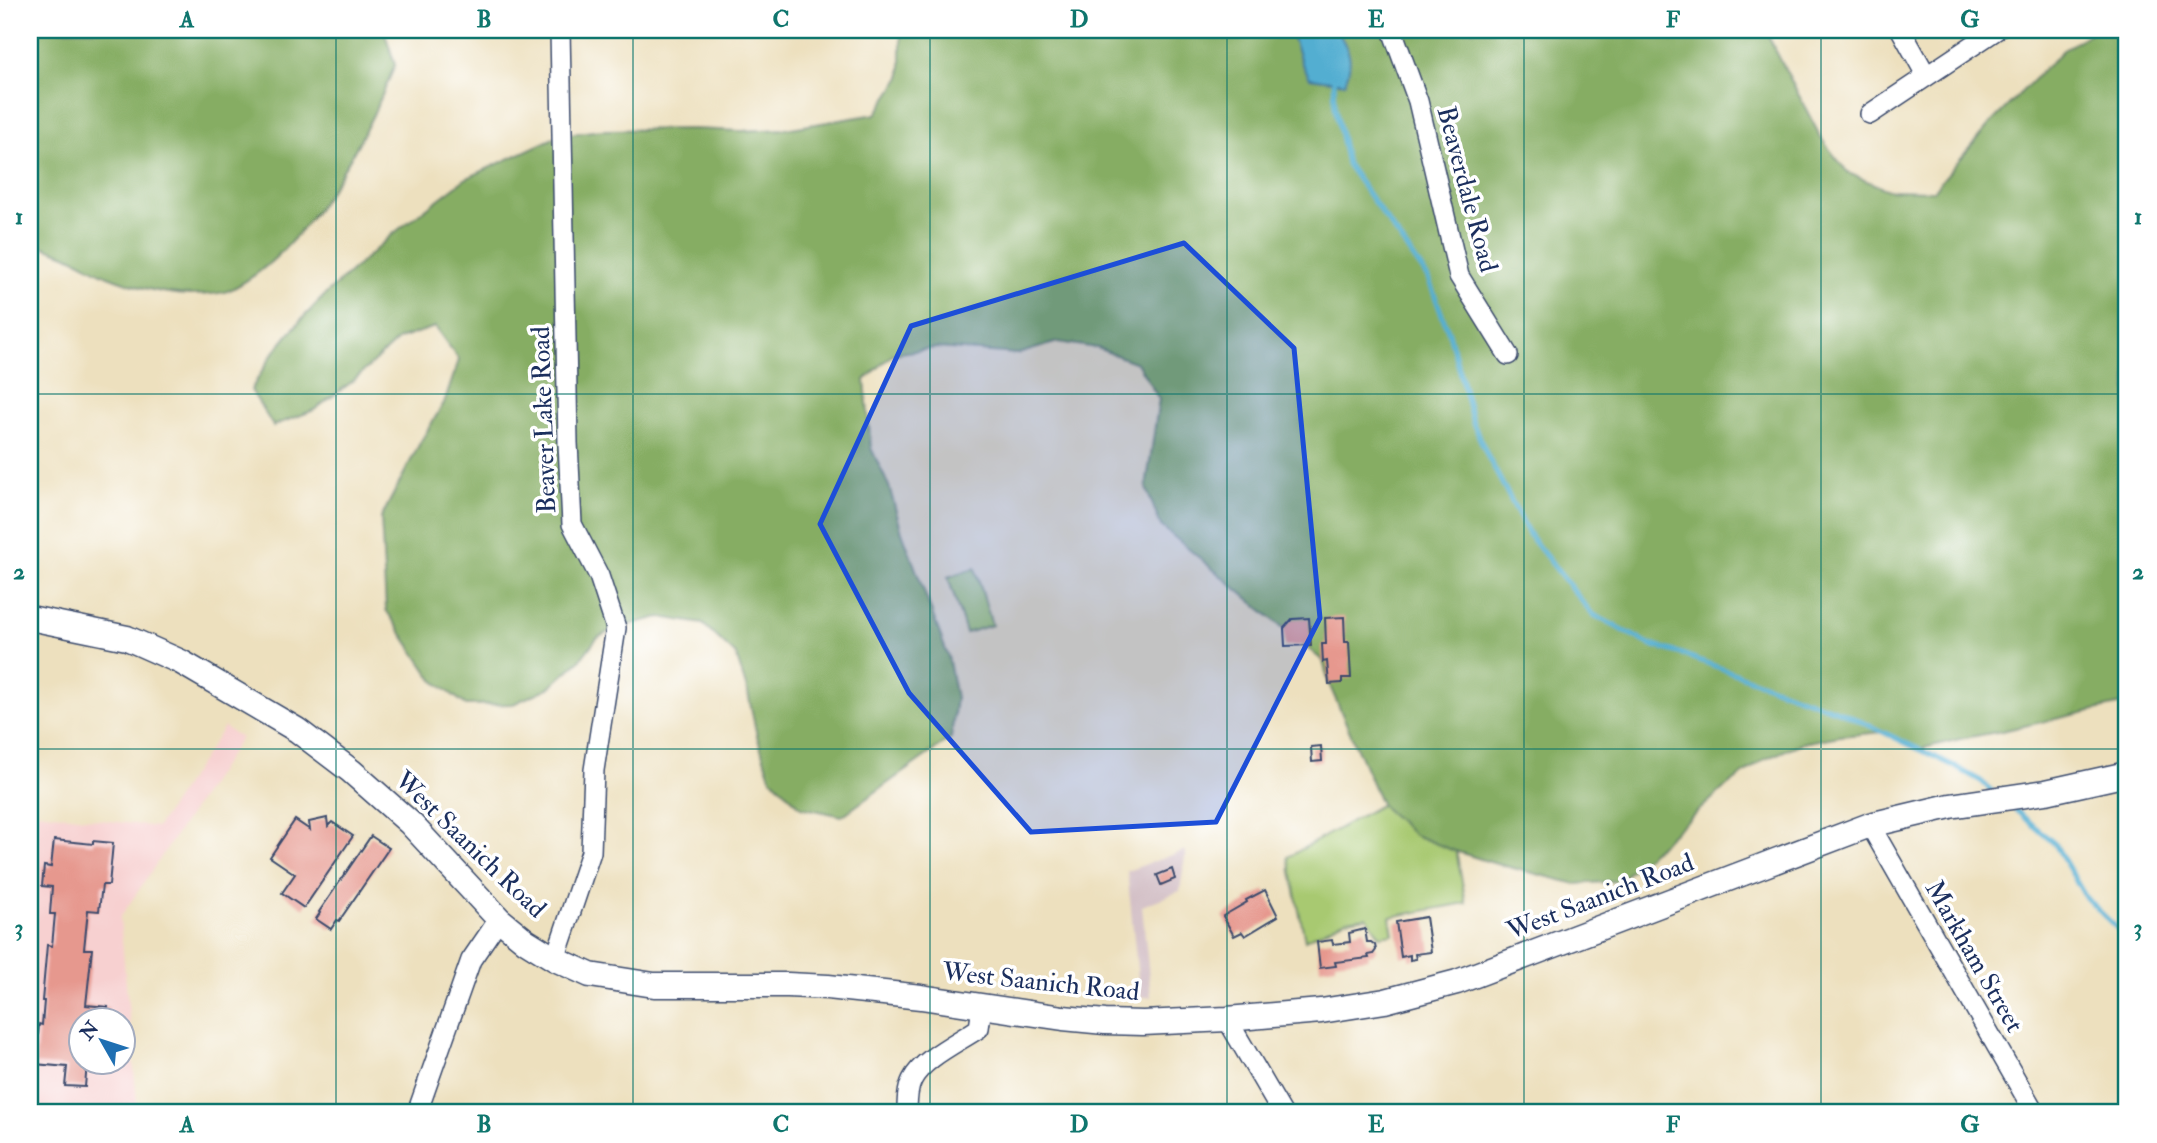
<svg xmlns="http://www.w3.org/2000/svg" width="2157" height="1143" font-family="'IM FELL Double Pica',serif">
	<rect width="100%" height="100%" fill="#fff"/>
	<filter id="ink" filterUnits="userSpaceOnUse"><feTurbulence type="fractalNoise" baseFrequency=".0143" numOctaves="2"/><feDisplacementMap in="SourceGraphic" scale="14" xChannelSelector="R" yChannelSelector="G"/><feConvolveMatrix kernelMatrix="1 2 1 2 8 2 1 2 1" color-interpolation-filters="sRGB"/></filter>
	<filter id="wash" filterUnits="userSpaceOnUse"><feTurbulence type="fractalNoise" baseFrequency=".00686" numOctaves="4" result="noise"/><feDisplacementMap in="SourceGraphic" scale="28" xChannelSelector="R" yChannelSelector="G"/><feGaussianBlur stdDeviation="1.57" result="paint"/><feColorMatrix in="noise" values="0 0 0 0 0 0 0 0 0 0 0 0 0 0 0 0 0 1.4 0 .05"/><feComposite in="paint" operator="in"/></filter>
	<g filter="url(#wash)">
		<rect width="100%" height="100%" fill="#ede0be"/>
		<path fill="#f7d0d0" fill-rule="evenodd" d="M224 727 241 738 120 918 138 1113H30V811L157 827ZM80 1020H122V1062H80Z"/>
		<polygon fill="#d2bec5" points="1186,850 1180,891 1142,906 1151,997 1140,997 1127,871"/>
		<g fill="#a8c971" stroke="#627c68" stroke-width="2">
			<polygon points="975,568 992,625 966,633 948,577"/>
			<polygon points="1441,771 1466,903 1390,917 1393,934 1380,936 1367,917 1346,920 1305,940 1288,857"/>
		</g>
		<g fill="#86ad63" stroke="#506e60" stroke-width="2">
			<path d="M30 30H384L395 65C365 139 306 252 232 289 222 295 202 295 190 295 164 294 133 286 108 276 95 271 83 262 70 257 57 251 43 247 30 242Z"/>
			<polygon points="901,30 1765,30 1821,138 1848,173 1888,190 1933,191 1989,125 2062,51 2095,30 2107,30 2127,36 2127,703 2002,731 1960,739 1920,749 1883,732 1840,736 1802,743 1763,760 1723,789 1619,881 1576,884 1493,863 1452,850 1414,835 1382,806 1329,684 1323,661 1161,526 1146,488 1159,399 1137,363 1097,348 1058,342 1018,354 936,348 893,354 865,380 871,448 889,486 901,529 948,656 956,698 951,738 842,816 801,807 770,777 757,736 748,693 736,655 703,624 660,617 616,628 597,638 579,661 549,688 513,704 466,705 433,680 386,610 381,518 421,441 444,403 459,360 435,327 399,339 353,381 314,410 273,426 251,390 271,356 299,322 328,292 394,233 465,179 560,135 601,130 694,129 741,131 785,129 876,114 901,77"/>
		</g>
		<path fill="#53aed1" stroke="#376e98" stroke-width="2" d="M1290 30H1337C1350 52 1354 58 1345 83L1310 78 1302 64Z"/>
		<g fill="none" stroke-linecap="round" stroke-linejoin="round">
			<g stroke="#53aed1" stroke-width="5">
				<polyline points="1334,80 1335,107 1347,164 1428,278 1449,333 1473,423 1488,457 1530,536 1592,614 1651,645 1682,654 1843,713 1952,765 1981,781 1992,791"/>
				<polyline points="2011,806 2055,844 2086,898 2127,938"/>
			</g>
		</g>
		<g id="blocks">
			<g fill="#e6988e">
				<polygon points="1344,617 1345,642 1349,642 1351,678 1342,678 1342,683 1329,684 1327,661 1323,662 1322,644 1326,644 1325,618"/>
				<polygon points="1309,618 1311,645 1285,646 1284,628 1292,619"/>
				<polygon points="1321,746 1322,761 1312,762 1311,747"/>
				<polygon points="327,818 328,826 332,822 353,836 304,908 282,893 295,874 270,857 295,820 310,830 309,822"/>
				<polygon points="371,836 389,848 339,921 337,920 331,929 316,919 320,913 319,912"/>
				<polygon points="54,840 93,844 93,841 113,843 109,885 102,885 99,911 88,910 84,949 92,949 86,1005 108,1007 107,1020 80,1020 80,1062 87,1062 85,1087 65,1086 67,1067 35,1064 39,1024 42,1025 44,1001 42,1001 47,945 52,946 55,914 50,914 52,887 42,886 44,866 51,867"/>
				<polygon points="1172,869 1175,879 1161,885 1157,875"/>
				<polygon points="1265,890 1278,916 1245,936 1242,932 1234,936 1223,916 1247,902 1246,900"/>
				<polygon points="1426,917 1431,952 1415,954 1416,959 1410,960 1410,955 1401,957 1396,922"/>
				<polygon points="1365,929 1367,942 1371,942 1375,945 1376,950 1373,954 1368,955 1369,958 1335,962 1336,966 1320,968 1317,942 1332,940 1333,944 1350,942 1349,933"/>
			</g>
		</g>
	</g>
	<g filter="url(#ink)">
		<use href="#blocks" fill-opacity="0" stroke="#3a4a6c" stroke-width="2"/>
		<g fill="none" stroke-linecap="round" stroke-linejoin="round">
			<defs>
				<g id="minor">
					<polyline points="1392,30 1418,101 1459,276 1508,355"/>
					<polyline points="1901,30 1926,75"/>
					<polyline points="1870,114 1996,30"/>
					<polyline points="1870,825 2035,1113"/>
					<polyline points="555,959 591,852 594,770 616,628 599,576 572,524 568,443 560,30"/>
					<polyline points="1227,1019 1282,1113"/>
					<polyline points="417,1113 471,960 499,919"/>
					<path d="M907 1113C907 1102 907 1090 912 1080 923 1058 959 1042 979 1028L982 1007"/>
				</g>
				<polyline id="major" points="30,618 127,638 181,662 297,730 351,771 410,823 499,919 526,941 555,959 590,975 654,985 788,985 828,987 921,997 1063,1018 1105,1022 1143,1023 1227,1019 1321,1011 1385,1001 1457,982 1870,825 1950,806 2046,792 2127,774"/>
			</defs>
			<use href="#minor" stroke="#3a4a6c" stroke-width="22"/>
			<use href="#major" stroke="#3a4a6c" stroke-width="27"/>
			<use href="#minor" stroke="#fff" stroke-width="19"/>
			<use href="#major" stroke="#fff" stroke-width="24"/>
		</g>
	</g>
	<path fill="#1d4ed8" fill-opacity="0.2" stroke="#1d4ed8" stroke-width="5" stroke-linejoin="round" d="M1184 243 1294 348 1320 618 1216 822 1031 832 909 693 820 524 911 326Z"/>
	<path fill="none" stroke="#0f766e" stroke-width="2" stroke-opacity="0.55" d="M336 30V1113M633 30V1113M930 30V1113M1227 30V1113M1524 30V1113M1821 30V1113M30 394H2127M30 749H2127"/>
	<g text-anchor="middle" stroke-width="7" stroke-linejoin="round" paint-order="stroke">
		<g font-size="26" fill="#1b2f5e" stroke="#fff">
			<text transform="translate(1468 189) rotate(75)" y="9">Beaverdale Road</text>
			<text transform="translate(543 420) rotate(-92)" y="9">Beaver Lake Road</text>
			<text transform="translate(471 844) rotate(44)" y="9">West Saanich Road</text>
			<text transform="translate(1600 896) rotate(-21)" y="9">West Saanich Road</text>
			<text transform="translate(1975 956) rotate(60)" y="9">Markham Street</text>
			<text transform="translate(1041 981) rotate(6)" y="9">West Saanich Road</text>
		</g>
	</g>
	<rect width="2157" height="1143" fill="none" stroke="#fff" stroke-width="77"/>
	<g transform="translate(102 1041) rotate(309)"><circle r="33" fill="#ffffff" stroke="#a4acbf" stroke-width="2"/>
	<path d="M0-5L12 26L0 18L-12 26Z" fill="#1f6fb2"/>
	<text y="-10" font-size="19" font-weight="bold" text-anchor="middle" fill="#1b2f5e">N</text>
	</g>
	<rect x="38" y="38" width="2080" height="1066" fill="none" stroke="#0f766e" stroke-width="2.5"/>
	<g font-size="23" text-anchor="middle" font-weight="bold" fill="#0f766e">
		<text x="187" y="27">A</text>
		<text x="484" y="27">B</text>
		<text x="781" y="27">C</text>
		<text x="1079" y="27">D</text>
		<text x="1376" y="27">E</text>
		<text x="1673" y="27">F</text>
		<text x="1970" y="27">G</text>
		<text x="19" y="224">1</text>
		<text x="2138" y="224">1</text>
		<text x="19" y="579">2</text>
		<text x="2138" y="579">2</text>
		<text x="19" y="935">3</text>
		<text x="2138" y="935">3</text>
		<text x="187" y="1132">A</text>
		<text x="484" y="1132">B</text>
		<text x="781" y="1132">C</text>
		<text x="1079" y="1132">D</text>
		<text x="1376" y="1132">E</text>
		<text x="1673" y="1132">F</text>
		<text x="1970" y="1132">G</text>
	</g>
</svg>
